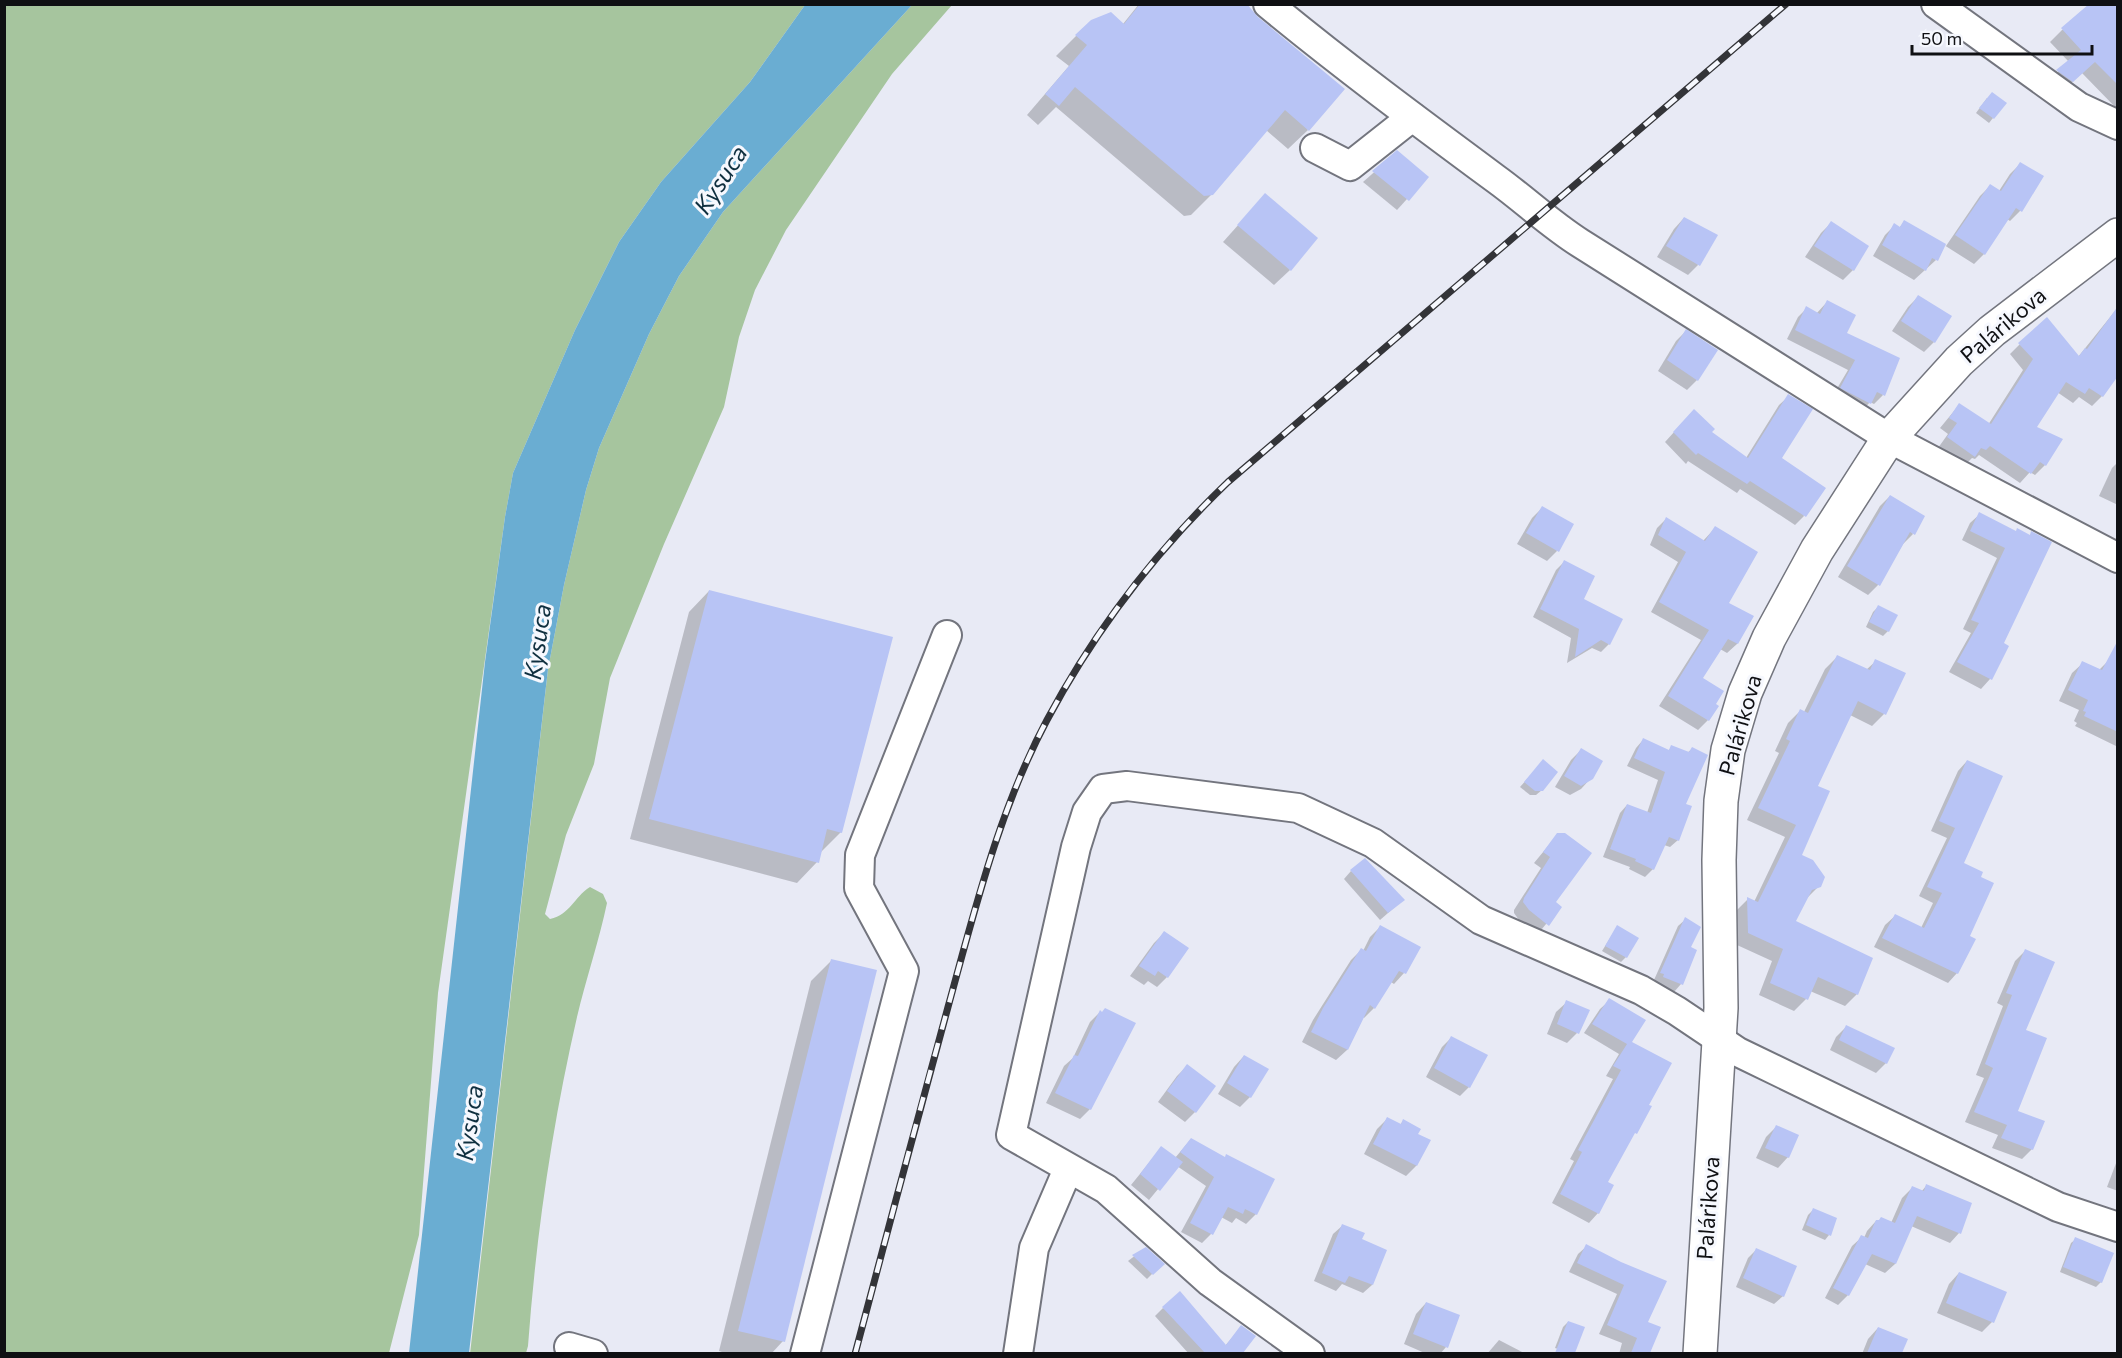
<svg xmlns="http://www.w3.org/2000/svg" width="2122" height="1358" font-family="Commissioner,sans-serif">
	<rect width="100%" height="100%" fill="#e8eaf5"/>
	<g fill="#a6c59e">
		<polygon points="5,5 805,5 750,82 661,182 619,242 575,330 513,473 505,517 438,993 419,1235 389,1353 5,1354"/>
		<path d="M912 5H952L892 74 786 230 755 290 739 337 724 407 664 544 610 678 594 764 566 835 545 914 550 919C571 914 573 898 590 887L603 894 607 903C599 941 586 979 577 1017 552 1126 536 1236 528 1346L526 1353 470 1354 548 669 564 585 586 490 599 448 649 334 679 276 723 212Z"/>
	</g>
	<polygon fill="#6aadd2" points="805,5 912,5 723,212 679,276 649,334 599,448 586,490 564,585 548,669 469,1353 409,1353 485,662 505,517 513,473 575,330 619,242 661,182 750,82"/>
	<g fill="#0003">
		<polygon points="1139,4 1245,4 1308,130 1288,149 1266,130 1212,194 1191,215 1184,216 1056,107 1038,125 1027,115 1069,66 1056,56 1076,36 1092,22 1123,24"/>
		<polygon points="2118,4 2118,110 2082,73 2059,94 2045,83 2069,62 2050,42 2062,30"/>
		<polygon points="1987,98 1993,118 1989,123 1976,113"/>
		<polygon points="1397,152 1427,177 1397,210 1363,182"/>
		<polygon points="2020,164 2042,176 2020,211 2010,221 2007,219 1984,254 1974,264 1944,245 1946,246 1980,196 1990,186 1999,191 2010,174"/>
		<polygon points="1265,195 1290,270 1274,285 1223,242"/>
		<polygon points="1684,218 1698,265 1688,275 1657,257 1674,229"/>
		<polygon points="1904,222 1936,260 1914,280 1873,256 1885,235 1895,225 1899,228"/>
		<polygon points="1831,223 1867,247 1853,270 1843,280 1805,257 1821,233"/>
		<polygon points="1918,297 1934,342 1924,352 1892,331 1908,307"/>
		<polygon points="1827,302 1883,395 1874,404 1870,402 1861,412 1832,397 1848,370 1787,339 1798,317 1807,308 1816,314"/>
		<polygon points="2115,311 2102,396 2092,406 2079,397 2073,403 2057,392 2034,428 2045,465 2035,475 2030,472 2020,483 1979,455 1975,459 1972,458 1964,466 1938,448 1948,434 1940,428 1959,405 1988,425 2023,370 2010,354 2020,344 2078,357"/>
		<polygon points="1686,331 1697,380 1687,390 1658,371 1676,341"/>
		<polygon points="1789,396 1780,459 1804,516 1795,525 1740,489 1737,493 1688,461 1686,464 1665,442 1685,420 1709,433 1746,458 1779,405"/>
		<polygon points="2118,462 2118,505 2099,496 2112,468"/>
		<polygon points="1890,496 1913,534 1903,544 1878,585 1868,595 1838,577 1880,506"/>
		<polygon points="1542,508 1557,551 1547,561 1517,544 1532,518"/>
		<polygon points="1980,514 2016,532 2029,536 2032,533 2002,644 2007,647 1990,679 1981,689 1949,672 1971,633 1963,629 1997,558 1962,540 1970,523"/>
		<polygon points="1666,519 1703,541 1715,528 1727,603 1752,617 1737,644 1727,653 1720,649 1701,678 1714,704 1717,707 1708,720 1698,730 1659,706 1701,640 1651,612 1678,562 1650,545 1657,528"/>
		<polygon points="1564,562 1582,600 1609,644 1601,652 1592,648 1567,663 1571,638 1533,617 1556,570"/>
		<polygon points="709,591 841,832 820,853 817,862 797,883 630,839 689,612"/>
		<polygon points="1878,607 1888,631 1883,636 1866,627 1873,612"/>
		<polygon points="1837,657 1866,670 1876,661 1884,714 1872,726 1850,715 1816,787 1800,856 1819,886 1807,898 1794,921 1871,958 1857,994 1845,1006 1810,991 1806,999 1794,1011 1759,995 1772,961 1737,945 1736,911 1748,899 1754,902 1785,837 1747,820 1779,753 1775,751 1788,723 1800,711 1804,712 1825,669"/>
		<polygon points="2108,661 2118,662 2118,747 2075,726 2077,723 2074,721 2079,710 2059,701 2072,673 2083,663 2099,670"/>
		<polygon points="1643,740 1668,751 1672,747 1687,753 1692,749 1678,840 1670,847 1664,845 1653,869 1645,877 1629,869 1630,867 1603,857 1620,813 1627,805 1647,813 1658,780 1627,766 1636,748"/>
		<polygon points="1581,750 1591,778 1581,789 1570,795 1555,787 1571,760"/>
		<polygon points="1967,761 1962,864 1968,937 1957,973 1948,983 1874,947 1885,925 1895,916 1921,928 1933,903 1919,896 1947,838 1931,831 1958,771"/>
		<polygon points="1539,766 1542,790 1536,795 1530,795 1520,787"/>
		<polygon points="1558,834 1554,903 1560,907 1537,935 1519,920 1514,913 1514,910 1541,868 1534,863"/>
		<polygon points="1351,871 1403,900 1380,920 1344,879"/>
		<polygon points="1686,919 1689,948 1695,951 1681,984 1674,992 1656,985 1657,982 1654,980 1678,926"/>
		<polygon points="1380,927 1419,947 1404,973 1394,984 1391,982 1374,1008 1364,1018 1363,1017 1347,1050 1336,1060 1302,1042 1313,1020 1351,960 1361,950 1363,951 1370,937"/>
		<polygon points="1617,927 1626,957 1621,962 1602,951"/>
		<polygon points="1164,933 1167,977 1157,987 1148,981 1144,985 1130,976 1154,943"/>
		<polygon points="2025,951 2024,1031 2016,1112 2032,1149 2022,1159 1992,1148 1998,1135 1965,1122 1984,1078 1976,1075 2003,1006 1997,1003 2015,961"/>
		<polygon points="832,960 783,1341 771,1354 728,1354 719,1351 811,981"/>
		<polygon points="1610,1000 1630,1043 1606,1183 1598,1213 1589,1223 1552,1203 1574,1161 1570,1159 1613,1079 1606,1076 1619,1054 1584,1033 1600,1009"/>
		<polygon points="1567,1002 1577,1033 1567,1043 1547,1034 1556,1012"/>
		<polygon points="1100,1012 1090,1109 1080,1119 1046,1103 1064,1066 1073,1058 1090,1022"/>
		<polygon points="1846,1027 1886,1063 1876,1073 1830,1050 1836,1037"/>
		<polygon points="1451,1038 1469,1087 1460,1096 1426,1077 1442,1047"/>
		<polygon points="1244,1056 1250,1097 1240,1107 1218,1094 1234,1067"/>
		<polygon points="1187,1066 1195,1112 1185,1122 1158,1102 1177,1076"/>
		<polygon points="1387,1119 1400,1125 1403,1121 1416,1135 1429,1141 1416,1166 1406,1176 1364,1154 1377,1129"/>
		<polygon points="1776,1127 1788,1157 1778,1168 1756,1158 1766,1137"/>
		<polygon points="1191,1139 1224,1158 1273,1180 1256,1214 1246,1224 1236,1218 1232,1223 1221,1217 1211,1234 1202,1243 1181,1232 1206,1186 1177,1166 1149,1200 1131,1185 1161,1148 1175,1158"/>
		<polygon points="2118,1158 2118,1191 2107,1187"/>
		<polygon points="1926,1186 1970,1204 1959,1233 1950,1243 1911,1226 1895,1264 1885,1273 1865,1264 1848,1295 1838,1305 1825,1298 1852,1246 1862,1237 1864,1238 1867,1231 1876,1221 1891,1223 1902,1198 1912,1188 1921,1192"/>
		<polygon points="1813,1210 1829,1235 1825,1240 1802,1230 1808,1215"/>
		<polygon points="1342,1226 1360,1240 1385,1251 1372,1285 1363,1293 1342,1284 1336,1291 1314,1281 1333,1234"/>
		<polygon points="2076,1239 2101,1282 2096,1287 2060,1272 2071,1243"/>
		<polygon points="1587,1246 1620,1263 1646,1323 1659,1328 1649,1354 1619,1354 1622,1343 1599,1334 1617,1294 1569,1272 1578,1254"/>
		<polygon points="1145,1248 1162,1264 1147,1279 1128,1261"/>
		<polygon points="1757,1249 1783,1296 1774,1304 1736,1287 1748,1258"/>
		<polygon points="1959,1273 2005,1293 1992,1322 1982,1332 1937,1313 1949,1284"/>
		<polygon points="1426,1303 1446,1347 1440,1354 1427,1354 1404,1344 1416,1314"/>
		<polygon points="1163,1308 1225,1346 1241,1327 1254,1336 1241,1354 1189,1354 1155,1316"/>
		<polygon points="1568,1322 1575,1349 1570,1353 1555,1348 1563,1327"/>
		<polygon points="1878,1328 1906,1340 1900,1354 1862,1354 1868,1339"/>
		<polygon points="1499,1340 1526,1354 1487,1354"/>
	</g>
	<g fill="#b8c4f5">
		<polygon points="1140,4 1247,4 1258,17 1345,89 1309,131 1285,110 1213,195 1204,196 1075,87 1059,106 1045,94 1087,45 1075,35 1091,20 1111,12 1124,24"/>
		<polygon points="2089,4 2118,4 2118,85 2095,62 2073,82 2056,70 2081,50 2061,28"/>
		<polygon points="1992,92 2007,103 1994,119 1979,108"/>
		<polygon points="1397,150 1429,177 1409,201 1372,171"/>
		<polygon points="2020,162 2044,176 2022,212 2016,208 1985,255 1955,235 1990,184 2001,191"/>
		<polygon points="1265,193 1318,238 1291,271 1237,225"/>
		<polygon points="1684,217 1718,235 1700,266 1666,246"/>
		<polygon points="1904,220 1946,244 1938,261 1932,258 1926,271 1882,245 1894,223 1900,227"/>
		<polygon points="1831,221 1869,246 1854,271 1814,246"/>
		<polygon points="1918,295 1952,316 1935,343 1901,321"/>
		<polygon points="1827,300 1856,315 1847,333 1900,358 1885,396 1877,392 1871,404 1840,388 1855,360 1795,330 1806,306 1820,314"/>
		<polygon points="2118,306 2118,376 2103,397 2089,388 2085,394 2066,382 2037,427 2063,439 2046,466 2040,462 2031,474 1990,446 1986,450 1981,448 1975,457 1947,437 1957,423 1949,418 1959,403 1991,424 2033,359 2018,343 2047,317 2079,356 2085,348 2087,349"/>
		<polygon points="1686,329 1718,350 1698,381 1667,360"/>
		<polygon points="1788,394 1813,409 1782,458 1826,488 1806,517 1750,481 1747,484 1698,453 1696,455 1673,432 1694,409 1715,429 1712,432 1748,458"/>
		<polygon points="1890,495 1925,516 1915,535 1910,532 1880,586 1847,566"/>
		<polygon points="1542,506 1574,524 1559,552 1526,533"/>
		<polygon points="1979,512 2016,531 2017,528 2030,535 2031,531 2052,542 2004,643 2009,646 1992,680 1957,662 1979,623 1971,620 2005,548 1970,531"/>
		<polygon points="1666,517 1705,541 1715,526 1758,552 1729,603 1754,616 1738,644 1728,639 1703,678 1724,691 1716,704 1719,706 1709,721 1668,696 1709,630 1659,602 1686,552 1658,535"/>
		<polygon points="1564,560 1595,576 1584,599 1623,619 1610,645 1601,640 1575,657 1579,629 1540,609"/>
		<polygon points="709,590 893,637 842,833 827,829 819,863 649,819"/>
		<polygon points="1878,605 1898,615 1889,632 1869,622"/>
		<polygon points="2118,640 2118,732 2084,716 2086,712 2083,711 2088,700 2068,690 2082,661 2102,670"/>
		<polygon points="1837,655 1870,670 1875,659 1906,673 1886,715 1858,701 1818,786 1830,791 1802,855 1813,860 1825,877 1821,887 1812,890 1796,921 1873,958 1858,995 1818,977 1808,1000 1770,983 1783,949 1748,933 1747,897 1758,902 1796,825 1758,808 1790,741 1786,739 1800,709 1808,713"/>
		<polygon points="1643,738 1669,750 1671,745 1689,752 1692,747 1708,755 1686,804 1692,806 1679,841 1669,837 1654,870 1635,861 1636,859 1610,849 1627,804 1651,813 1665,772 1634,758"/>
		<polygon points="1581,748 1603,761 1593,779 1581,786 1564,776"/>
		<polygon points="1543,759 1558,772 1543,791 1535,791 1524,782"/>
		<polygon points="1967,760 2003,776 1964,863 1983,872 1981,877 1994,883 1970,936 1976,939 1958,974 1882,938 1895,914 1924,928 1942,893 1927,887 1955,828 1939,821"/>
		<polygon points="1557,833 1565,833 1592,853 1556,902 1562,907 1549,926 1529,910 1523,902 1524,898 1550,857 1543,852"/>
		<polygon points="1365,858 1405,900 1388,913 1350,870"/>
		<polygon points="1685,917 1701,927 1691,947 1697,950 1683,985 1663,977 1664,974 1660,973"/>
		<polygon points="1380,925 1421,947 1406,974 1399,971 1375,1009 1370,1005 1348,1050 1311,1032 1323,1008 1361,948 1366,951"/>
		<polygon points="1617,925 1639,938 1627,958 1605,946"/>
		<polygon points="1164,931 1189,948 1168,978 1158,971 1155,976 1139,966"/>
		<polygon points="2025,949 2055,962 2026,1030 2047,1038 2018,1111 2045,1121 2033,1150 2001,1138 2007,1125 1974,1112 1993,1068 1985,1064 2012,995 2006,993"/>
		<polygon points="831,959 877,970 785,1342 738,1331"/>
		<polygon points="1609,998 1646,1020 1632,1042 1672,1063 1649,1105 1652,1106 1637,1134 1635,1133 1608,1182 1614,1185 1599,1214 1560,1194 1582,1152 1578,1150 1621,1070 1613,1066 1627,1044 1592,1024"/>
		<polygon points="1566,1000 1590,1010 1579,1034 1557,1024"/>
		<polygon points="1105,1008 1136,1023 1091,1110 1055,1093 1074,1055 1078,1056 1100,1010 1102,1012"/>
		<polygon points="1846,1025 1895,1048 1887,1064 1839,1040"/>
		<polygon points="1451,1036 1488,1055 1470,1088 1434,1068"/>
		<polygon points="1244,1055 1269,1069 1251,1098 1227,1083"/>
		<polygon points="1187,1064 1216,1086 1196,1113 1167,1091"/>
		<polygon points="1387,1117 1401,1124 1403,1119 1421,1129 1418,1134 1431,1140 1417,1166 1373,1144"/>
		<polygon points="1776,1125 1799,1135 1789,1158 1765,1148"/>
		<polygon points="1191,1138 1225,1157 1226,1154 1275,1179 1257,1215 1245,1209 1243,1214 1228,1207 1213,1235 1190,1223 1214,1177 1180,1152"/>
		<polygon points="1161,1146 1183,1162 1160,1191 1140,1174"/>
		<polygon points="1926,1184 1972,1203 1961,1234 1917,1216 1896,1264 1872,1254 1849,1296 1833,1288 1861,1235 1868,1238 1876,1220 1879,1220 1881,1217 1895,1223 1912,1186 1924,1191"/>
		<polygon points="1813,1208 1837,1218 1831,1236 1806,1225"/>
		<polygon points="1342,1224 1365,1233 1362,1239 1387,1250 1373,1285 1349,1276 1345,1283 1322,1273"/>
		<polygon points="2075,1237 2114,1253 2102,1283 2063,1267"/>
		<polygon points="1586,1244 1621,1262 1667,1281 1648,1322 1661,1327 1650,1353 1631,1353 1637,1338 1607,1325 1624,1285 1577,1263"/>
		<polygon points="1146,1247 1165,1264 1153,1275 1132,1255"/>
		<polygon points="1756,1248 1797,1266 1784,1297 1743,1278"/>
		<polygon points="1959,1272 2007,1292 1994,1323 1946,1303"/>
		<polygon points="1180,1291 1226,1345 1241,1325 1256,1336 1243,1353 1205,1353 1162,1307"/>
		<polygon points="1426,1302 1460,1315 1448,1348 1413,1334"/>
		<polygon points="1568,1321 1585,1327 1575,1353 1555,1353"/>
		<polygon points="1878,1327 1908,1339 1902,1353 1867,1353"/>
	</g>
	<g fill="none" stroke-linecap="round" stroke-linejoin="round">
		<defs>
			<g id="minor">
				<path d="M1268 4C1342 65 1419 122 1496 179 1525 200 1550 224 1580 243L1889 438 2118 558"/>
				<polyline points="1936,4 2079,107 2118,125"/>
				<polyline points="1315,148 1350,166 1412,117"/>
				<polyline points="569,1347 593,1354"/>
				<polyline points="805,1354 904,971 859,888 860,855 947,635"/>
				<polyline points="1018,1354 1034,1248 1068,1169"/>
				<polyline points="1310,1354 1210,1282 1106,1189 1011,1135 1076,847 1087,812 1103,789 1127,786 1298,808 1373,843 1481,920 1641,990 1677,1011 1738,1052 2058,1207 2118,1227"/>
			</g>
			<polyline id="major" points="1700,1354 1721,1008 1719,860 1721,801 1728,750 1745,693 1769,638 1817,550 1889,438 1959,361 1992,331 2118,235"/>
		</defs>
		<use href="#minor" stroke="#73757e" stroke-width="32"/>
		<use href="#major" stroke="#73757e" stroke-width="36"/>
		<use href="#minor" stroke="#fff" stroke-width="28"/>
		<use href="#major" stroke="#fff" stroke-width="33"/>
		<defs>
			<path id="rail" d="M855 1354C886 1238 916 1123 948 1007 975 909 999 810 1047 720 1095 630 1155 552 1228 482L1786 4"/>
		</defs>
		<use href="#rail" stroke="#333438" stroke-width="7"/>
		<use href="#rail" stroke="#f6f8fe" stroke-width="4.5" stroke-dasharray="14" stroke-linecap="butt"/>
	</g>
	<g text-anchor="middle" stroke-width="6" stroke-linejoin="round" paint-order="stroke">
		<g font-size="22" fill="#0f1013" stroke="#f6f8fe">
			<text transform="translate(2003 325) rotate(-40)" y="8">Palárikova</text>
			<text transform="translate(1740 725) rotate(-74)" y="8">Palárikova</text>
			<text transform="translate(1708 1208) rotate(-86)" y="8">Palárikova</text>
		</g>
		<g font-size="24" font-style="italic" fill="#0f2f3f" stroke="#f6f8fe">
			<text transform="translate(721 180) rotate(-57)" y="8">Kysuca</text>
			<text transform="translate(538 642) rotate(-82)" y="8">Kysuca</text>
			<text transform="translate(470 1123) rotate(-82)" y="8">Kysuca</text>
		</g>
	</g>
	<rect width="2122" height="1358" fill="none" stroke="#0f1013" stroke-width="12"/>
	<path d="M1912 45v9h180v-9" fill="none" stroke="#0f1013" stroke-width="3"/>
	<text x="1921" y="45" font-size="18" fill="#0f1013" stroke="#f6f8fe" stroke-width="4.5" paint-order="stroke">50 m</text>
</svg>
